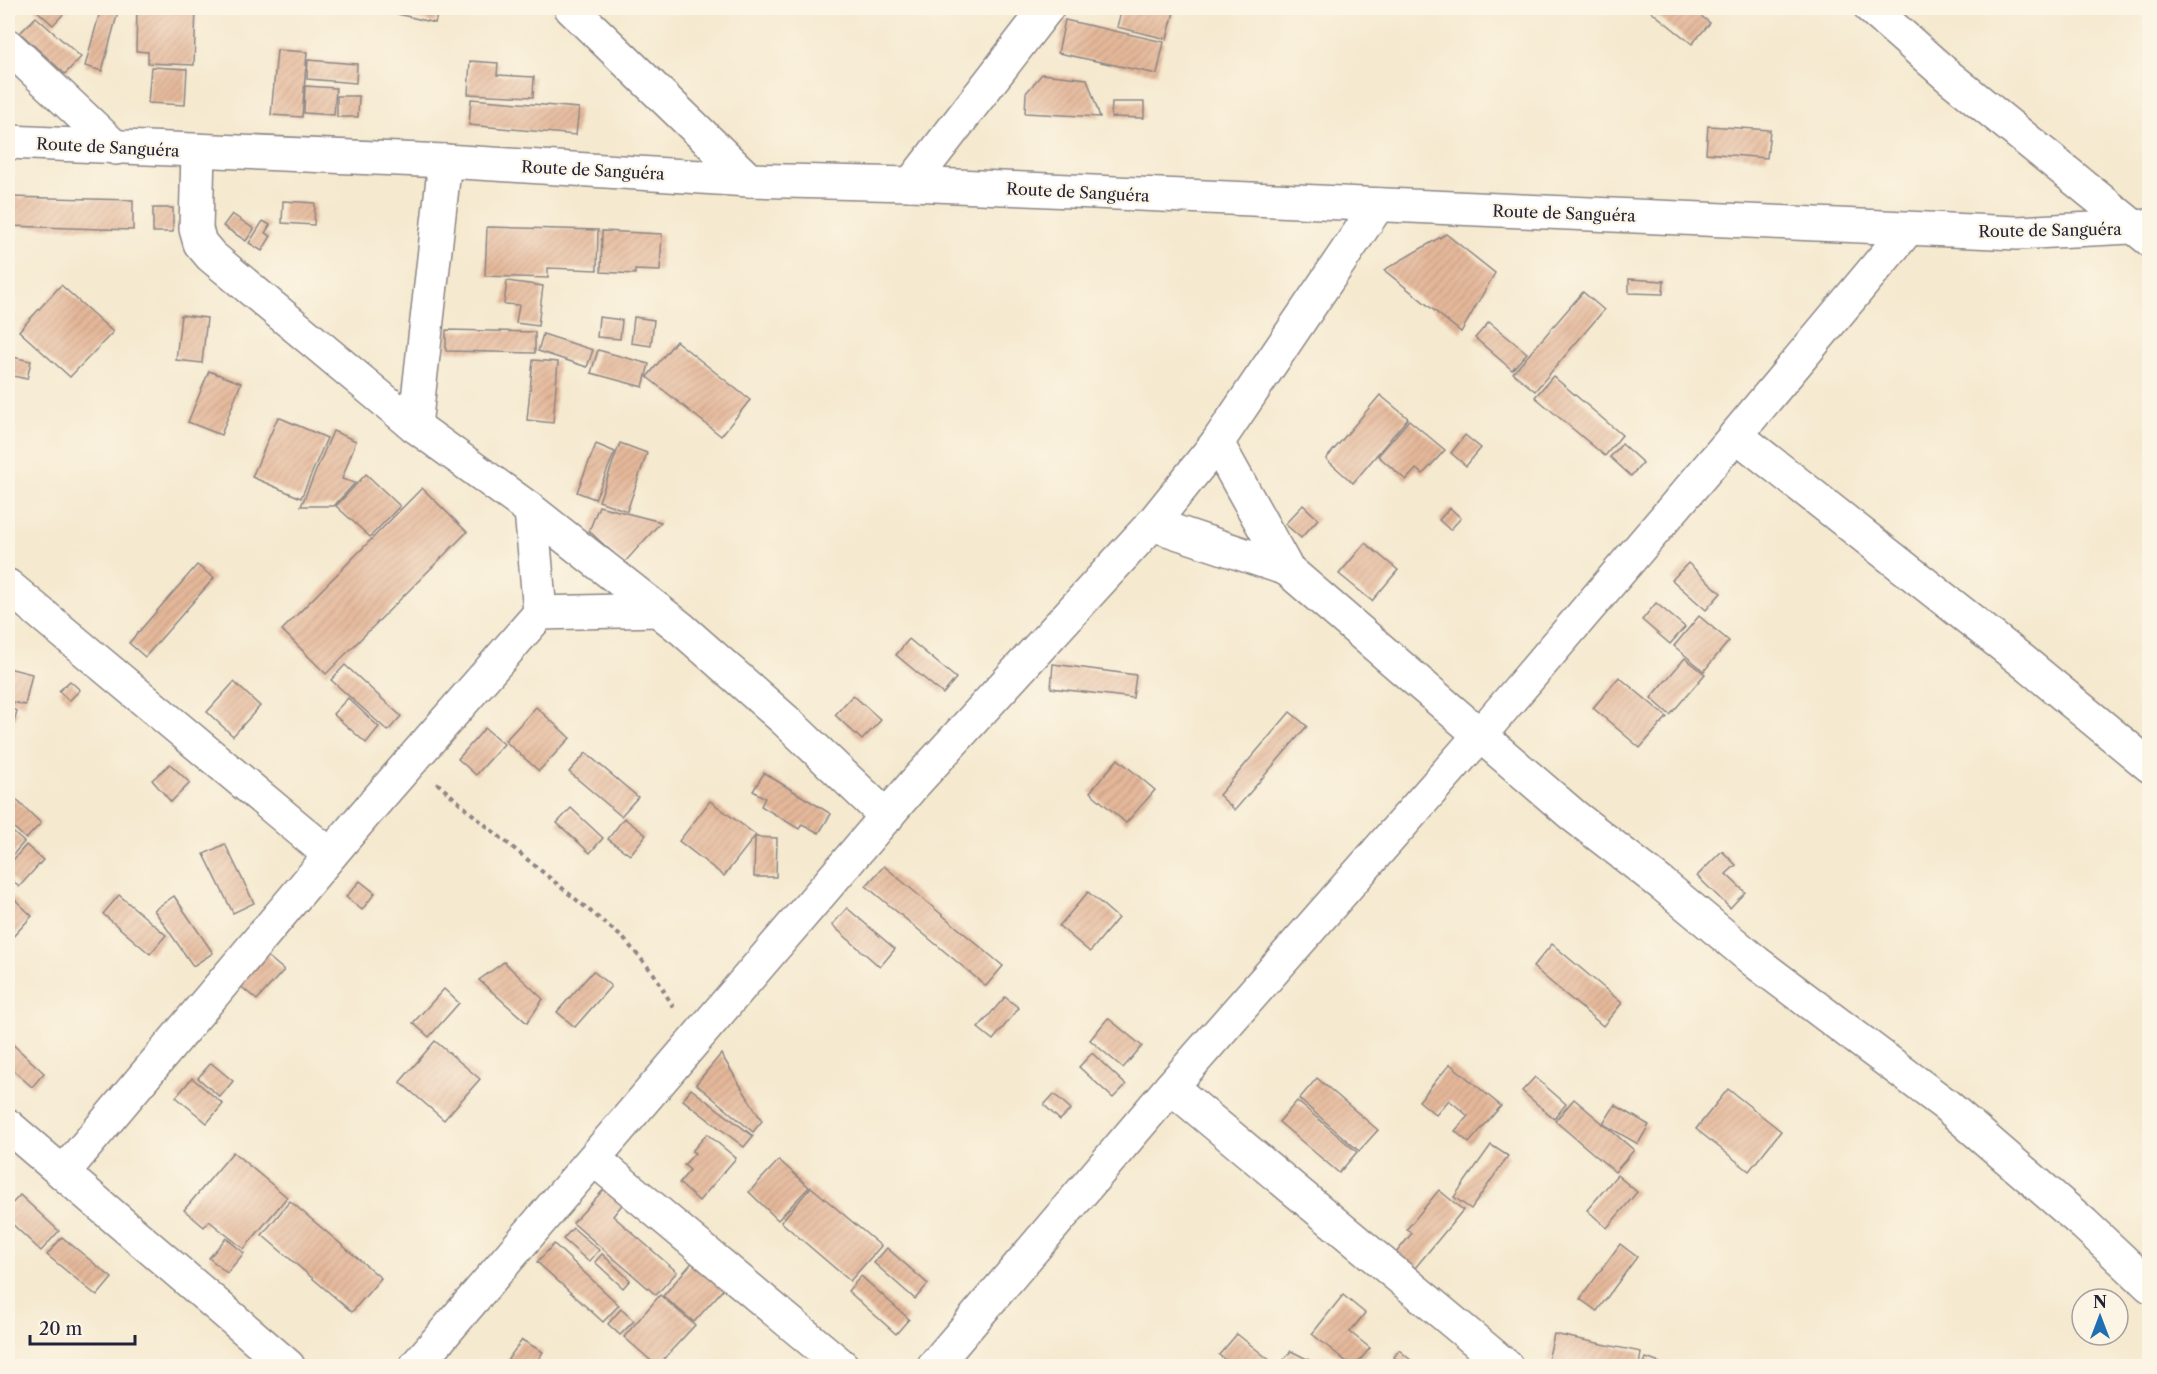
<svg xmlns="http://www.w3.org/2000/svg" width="2157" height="1374" font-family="'Libre Caslon Text',serif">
	<defs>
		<pattern id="building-hatch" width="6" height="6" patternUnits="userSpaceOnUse" patternTransform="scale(1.5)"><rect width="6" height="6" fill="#e5b89a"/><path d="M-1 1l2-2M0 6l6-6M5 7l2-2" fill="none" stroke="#c49e86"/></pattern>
	</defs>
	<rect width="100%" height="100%" fill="#fcf5e5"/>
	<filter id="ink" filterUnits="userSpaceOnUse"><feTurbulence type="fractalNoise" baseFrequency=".0167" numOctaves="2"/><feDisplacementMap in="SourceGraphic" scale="12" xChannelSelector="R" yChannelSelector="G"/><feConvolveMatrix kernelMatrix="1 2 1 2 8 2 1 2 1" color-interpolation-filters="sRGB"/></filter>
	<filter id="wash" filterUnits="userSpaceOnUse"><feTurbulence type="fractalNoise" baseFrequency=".008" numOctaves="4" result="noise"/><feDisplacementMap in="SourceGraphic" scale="24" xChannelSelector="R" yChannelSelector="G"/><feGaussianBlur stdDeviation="1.35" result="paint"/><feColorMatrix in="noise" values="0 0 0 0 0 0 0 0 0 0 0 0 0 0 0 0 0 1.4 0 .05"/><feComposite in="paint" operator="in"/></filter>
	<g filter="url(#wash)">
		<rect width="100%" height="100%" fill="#f5e9cf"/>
		<g id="blocks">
			<g fill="url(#building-hatch)">
				<polygon points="37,8 69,8 53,25 35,9"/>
				<polygon points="101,8 119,8 102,71 85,66"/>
				<polygon points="137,8 196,8 194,65 148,63 148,52 136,51"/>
				<polygon points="373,8 439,8 435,23"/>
				<polygon points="1122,8 1175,8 1167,39 1117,27"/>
				<polygon points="1647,8 1691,8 1710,23 1692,44"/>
				<polygon points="36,17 81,57 65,74 20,33"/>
				<polygon points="1065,20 1164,42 1157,74 1058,53"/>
				<polygon points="277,50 307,52 302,117 271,115"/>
				<polygon points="308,60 357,64 356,83 307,79"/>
				<polygon points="470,61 498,63 497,75 534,77 533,97 468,94"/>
				<polygon points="151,67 187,69 185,105 148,103"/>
				<polygon points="1042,74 1087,79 1100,117 1025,113 1026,93"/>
				<polygon points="305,86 336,88 334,115 304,113"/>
				<polygon points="337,96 359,96 358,117 337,117"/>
				<polygon points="471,99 579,108 576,135 469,125"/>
				<polygon points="1112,102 1144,102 1144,118 1111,117"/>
				<polygon points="1708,126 1770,130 1767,158 1706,153"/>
				<polygon points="8,197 133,200 133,230 8,226"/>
				<polygon points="283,201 315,203 314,225 282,223"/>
				<rect x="153" y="208" width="20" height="24"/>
				<polygon points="232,214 254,229 246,241 223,226"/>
				<polygon points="263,221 270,225 265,233 271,236 262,251 249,243"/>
				<polygon points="487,227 598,230 597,270 548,268 548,278 485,276"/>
				<polygon points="602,231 662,234 660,271 635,270 635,274 601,272"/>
				<polygon points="1446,234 1495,273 1461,332 1384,270"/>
				<polygon points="1629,279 1664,281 1663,294 1629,293"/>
				<polygon points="507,281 543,286 538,326 516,323 519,305 504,304"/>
				<polygon points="61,285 113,332 70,377 19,331"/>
				<polygon points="1583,292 1604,310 1535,391 1513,373"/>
				<polygon points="181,315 207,318 202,363 176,360"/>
				<polygon points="599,317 622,320 620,339 597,337"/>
				<polygon points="634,317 654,320 651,346 631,343"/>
				<polygon points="1489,322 1527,353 1512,370 1475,338"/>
				<polygon points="446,330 535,332 535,353 446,351"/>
				<polygon points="543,334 593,350 587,367 538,351"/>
				<polygon points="676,341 750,400 721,436 647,377"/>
				<polygon points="598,350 649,364 643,387 591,373"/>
				<polygon points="8,356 31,361 27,379 8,375"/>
				<polygon points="533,360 558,362 553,423 527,420"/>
				<polygon points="209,371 241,383 221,435 188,422"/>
				<polygon points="1553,376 1622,435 1605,456 1535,397"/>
				<polygon points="1380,395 1408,418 1353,483 1326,459"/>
				<polygon points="278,417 327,438 301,498 252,477"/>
				<polygon points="1409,420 1445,450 1423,474 1416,469 1406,480 1378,456"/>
				<polygon points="333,431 356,441 342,479 355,483 334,506 301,506"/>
				<polygon points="1465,435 1481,448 1466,466 1451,453"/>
				<polygon points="620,443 647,453 627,511 599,501"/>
				<polygon points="596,444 615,452 595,499 577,492"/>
				<polygon points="1622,444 1643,463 1631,476 1610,457"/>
				<polygon points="366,474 400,506 370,537 336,506"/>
				<polygon points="422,488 467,532 326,674 282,630"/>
				<polygon points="1303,505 1318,519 1301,538 1285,524"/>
				<polygon points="599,506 661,522 624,563 589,531"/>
				<polygon points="1450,508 1461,518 1450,530 1439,520"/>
				<polygon points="1365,543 1398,570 1372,601 1339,574"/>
				<polygon points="1688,563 1721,593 1706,610 1672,580"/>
				<polygon points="197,565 214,578 145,657 129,643"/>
				<polygon points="1656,603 1685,627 1670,644 1642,620"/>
				<polygon points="1699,616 1729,641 1704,671 1674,646"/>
				<polygon points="909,639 956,678 943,694 896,655"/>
				<polygon points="1685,658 1705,674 1670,715 1651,698"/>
				<polygon points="1053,664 1136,675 1133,698 1051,688"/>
				<polygon points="345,665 401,716 388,731 331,680"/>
				<polygon points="8,668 32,674 25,705 8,701"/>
				<polygon points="1619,677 1667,717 1640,748 1593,708"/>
				<polygon points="70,681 80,690 69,701 59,691"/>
				<polygon points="234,682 260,706 233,736 207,712"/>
				<polygon points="853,695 881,720 862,740 835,715"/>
				<polygon points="348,698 379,727 366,743 333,714"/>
				<polygon points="536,707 570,738 539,771 505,741"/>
				<polygon points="8,708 17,711 11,732 8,731"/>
				<polygon points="1290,712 1307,726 1235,810 1219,795"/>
				<polygon points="485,728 504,744 476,775 458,759"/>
				<polygon points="586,753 638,797 621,816 569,772"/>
				<polygon points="1118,759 1155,790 1126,823 1090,792"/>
				<polygon points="170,764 190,783 171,802 152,780"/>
				<polygon points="764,773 831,814 819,833 802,824 799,829 761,806 765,798 753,791"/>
				<polygon points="8,792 41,823 26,839 8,822"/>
				<polygon points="710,801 756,835 724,876 679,841"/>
				<polygon points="571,808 603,838 590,853 557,823"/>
				<polygon points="624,818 646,835 630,855 608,839"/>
				<polygon points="8,828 24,842 9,859 8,857"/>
				<polygon points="755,837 777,838 776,877 754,877"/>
				<polygon points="225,844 254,903 233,913 204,854"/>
				<polygon points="26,845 43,860 19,887 8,876 8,866"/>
				<polygon points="1722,851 1736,865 1726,874 1745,892 1730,908 1697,876"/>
				<polygon points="884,866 1003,966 986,986 866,886"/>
				<polygon points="360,881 375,893 362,910 346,897"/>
				<polygon points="1088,892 1118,918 1090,952 1059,926"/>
				<polygon points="8,893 32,916 8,942"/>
				<polygon points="119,895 166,935 150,954 103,914"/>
				<polygon points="174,896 213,953 193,966 154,910"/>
				<polygon points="847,908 895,949 880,967 832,925"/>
				<polygon points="1552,944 1622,1003 1603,1026 1533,967"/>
				<polygon points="265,954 284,970 257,1000 238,984"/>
				<polygon points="504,962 543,999 527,1023 479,980"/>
				<polygon points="593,971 611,986 575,1027 557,1012"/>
				<polygon points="444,989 459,1003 429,1037 413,1023"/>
				<polygon points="1005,997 1019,1008 993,1040 978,1028"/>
				<polygon points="1108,1018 1142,1046 1123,1068 1090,1040"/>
				<polygon points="8,1040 44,1073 32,1087 8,1066"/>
				<polygon points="435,1041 480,1079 444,1120 400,1082"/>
				<polygon points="1092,1053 1126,1085 1113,1098 1079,1067"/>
				<polygon points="721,1054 762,1121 753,1132 696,1084"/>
				<polygon points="211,1063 233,1081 220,1097 198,1078"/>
				<polygon points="1450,1064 1501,1106 1469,1143 1455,1131 1468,1116 1449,1100 1436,1115 1419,1101"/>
				<polygon points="1535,1077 1566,1104 1554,1119 1522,1091"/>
				<polygon points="192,1078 223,1104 207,1123 176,1097"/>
				<polygon points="1317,1078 1378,1130 1359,1151 1299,1099"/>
				<polygon points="691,1089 753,1136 744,1147 683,1100"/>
				<polygon points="1728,1089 1781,1131 1749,1171 1696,1129"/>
				<polygon points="1054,1094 1071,1109 1060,1120 1044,1105"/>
				<polygon points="1574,1099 1634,1150 1615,1172 1555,1121"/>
				<polygon points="1297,1101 1357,1152 1339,1173 1279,1122"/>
				<polygon points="1615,1105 1649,1125 1638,1144 1603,1124"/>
				<polygon points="707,1134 736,1158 699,1201 679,1183 690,1170 684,1165 695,1153 692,1151"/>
				<polygon points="1491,1145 1508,1156 1471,1209 1454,1197"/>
				<polygon points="233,1152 287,1197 244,1249 209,1221 204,1227 184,1210"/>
				<polygon points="779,1160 809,1187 778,1220 749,1192"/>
				<polygon points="1617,1175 1637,1192 1607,1228 1587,1210"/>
				<polygon points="607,1186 625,1201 613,1216 677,1272 656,1295 573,1223"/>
				<polygon points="811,1187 881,1246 850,1281 781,1222"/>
				<polygon points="1439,1190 1463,1210 1415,1268 1396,1253 1412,1233 1407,1229"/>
				<polygon points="20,1195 59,1231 41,1251 8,1220 8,1208"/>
				<polygon points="290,1201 381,1278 352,1312 262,1235"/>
				<polygon points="573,1228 599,1250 589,1262 563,1239"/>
				<polygon points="62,1237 112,1278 97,1296 47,1255"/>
				<polygon points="226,1238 244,1253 227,1273 209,1258"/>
				<polygon points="554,1244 619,1305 603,1322 537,1262"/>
				<polygon points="1620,1244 1637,1257 1597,1311 1580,1299"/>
				<polygon points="887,1248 928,1284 915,1299 874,1263"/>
				<polygon points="602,1254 630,1280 623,1288 595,1262"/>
				<polygon points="696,1258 727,1285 694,1322 663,1296"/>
				<polygon points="861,1276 909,1319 896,1334 848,1291"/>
				<polygon points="660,1295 695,1325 657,1366 624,1337"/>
				<polygon points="1343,1295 1365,1313 1350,1332 1370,1348 1355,1366 1352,1366 1312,1334"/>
				<polygon points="621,1309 634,1321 620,1335 608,1324"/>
				<polygon points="1237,1334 1277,1366 1233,1366 1219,1355"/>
				<polygon points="1554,1334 1641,1352 1639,1366 1576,1366 1548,1361"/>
				<polygon points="522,1340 543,1352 534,1366 503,1366"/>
				<polygon points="1399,1350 1413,1362 1409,1366 1405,1366 1394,1357"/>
				<polygon points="1291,1351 1321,1366 1279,1366"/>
				<polygon points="1646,1358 1668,1366 1643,1366"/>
			</g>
		</g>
	</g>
	<g filter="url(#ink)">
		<use href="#blocks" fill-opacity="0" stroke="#8c8685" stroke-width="1.5"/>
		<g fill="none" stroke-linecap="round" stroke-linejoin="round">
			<defs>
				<g id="street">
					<polyline points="571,8 749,180"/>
					<polyline points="1871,8 1948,76 2150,240"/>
					<polyline points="8,46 116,148"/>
					<polyline points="198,151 196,229 200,243 211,256 415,426 531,510 682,629 785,720 887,817"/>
					<polyline points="911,184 1047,8"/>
					<polyline points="415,426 445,161"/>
					<polyline points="1736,435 2024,662 2150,766"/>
					<polyline points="1217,443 1287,569 1574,816 1662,884 1757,963 1946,1105 2084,1224 2150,1286"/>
					<polyline points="1152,524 1287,569"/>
					<polyline points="8,586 330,855"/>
					<polyline points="540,613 658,610"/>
					<polyline points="1171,1087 1506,1366"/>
					<polyline points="8,1126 288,1366"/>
					<polyline points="594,1159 842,1366"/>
					<polyline points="63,1173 364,815 540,613 531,510"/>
					<polyline points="416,1366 914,784 1152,524 1217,443 1378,205"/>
					<polyline points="934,1366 1171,1087 1480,735 1736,435 1908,229"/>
				</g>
				<polyline id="secondary" points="8,142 445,161 749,180 911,184 2017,233 2150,226"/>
			</defs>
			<use href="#street" stroke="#8c8685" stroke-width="36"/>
			<use href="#secondary" stroke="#8c8685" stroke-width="36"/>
			<polyline stroke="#8c8685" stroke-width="4" stroke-dasharray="4.5 4.5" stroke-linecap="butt" points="437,783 478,819 623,938 654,974 675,1010"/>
			<use href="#street" stroke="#fff" stroke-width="33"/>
			<use href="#secondary" stroke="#fff" stroke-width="33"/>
		</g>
	</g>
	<g text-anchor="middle" stroke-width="4.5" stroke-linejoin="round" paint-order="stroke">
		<g font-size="16" fill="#22223b" stroke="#fcf5e5">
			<text transform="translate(108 147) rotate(3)" y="6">Route de Sanguéra</text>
			<text transform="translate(593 170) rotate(3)" y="6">Route de Sanguéra</text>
			<text transform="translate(1078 192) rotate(3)" y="6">Route de Sanguéra</text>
			<text transform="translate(1564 213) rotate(2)" y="6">Route de Sanguéra</text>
			<text transform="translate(2050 230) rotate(-1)" y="6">Route de Sanguéra</text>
		</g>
	</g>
	<rect width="2157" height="1374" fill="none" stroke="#fcf5e5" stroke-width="30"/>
	<g transform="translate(2100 1317)"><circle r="28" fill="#fcf5e5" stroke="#a5a1a1" stroke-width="1.5"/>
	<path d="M0-4.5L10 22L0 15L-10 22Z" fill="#1f6fb2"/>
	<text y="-9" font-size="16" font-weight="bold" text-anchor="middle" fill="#22223b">N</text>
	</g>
	<path d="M30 1335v9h105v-9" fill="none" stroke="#22223b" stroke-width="3"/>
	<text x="39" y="1335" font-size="18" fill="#22223b" stroke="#fcf5e5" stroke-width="4.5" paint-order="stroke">20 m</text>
</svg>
